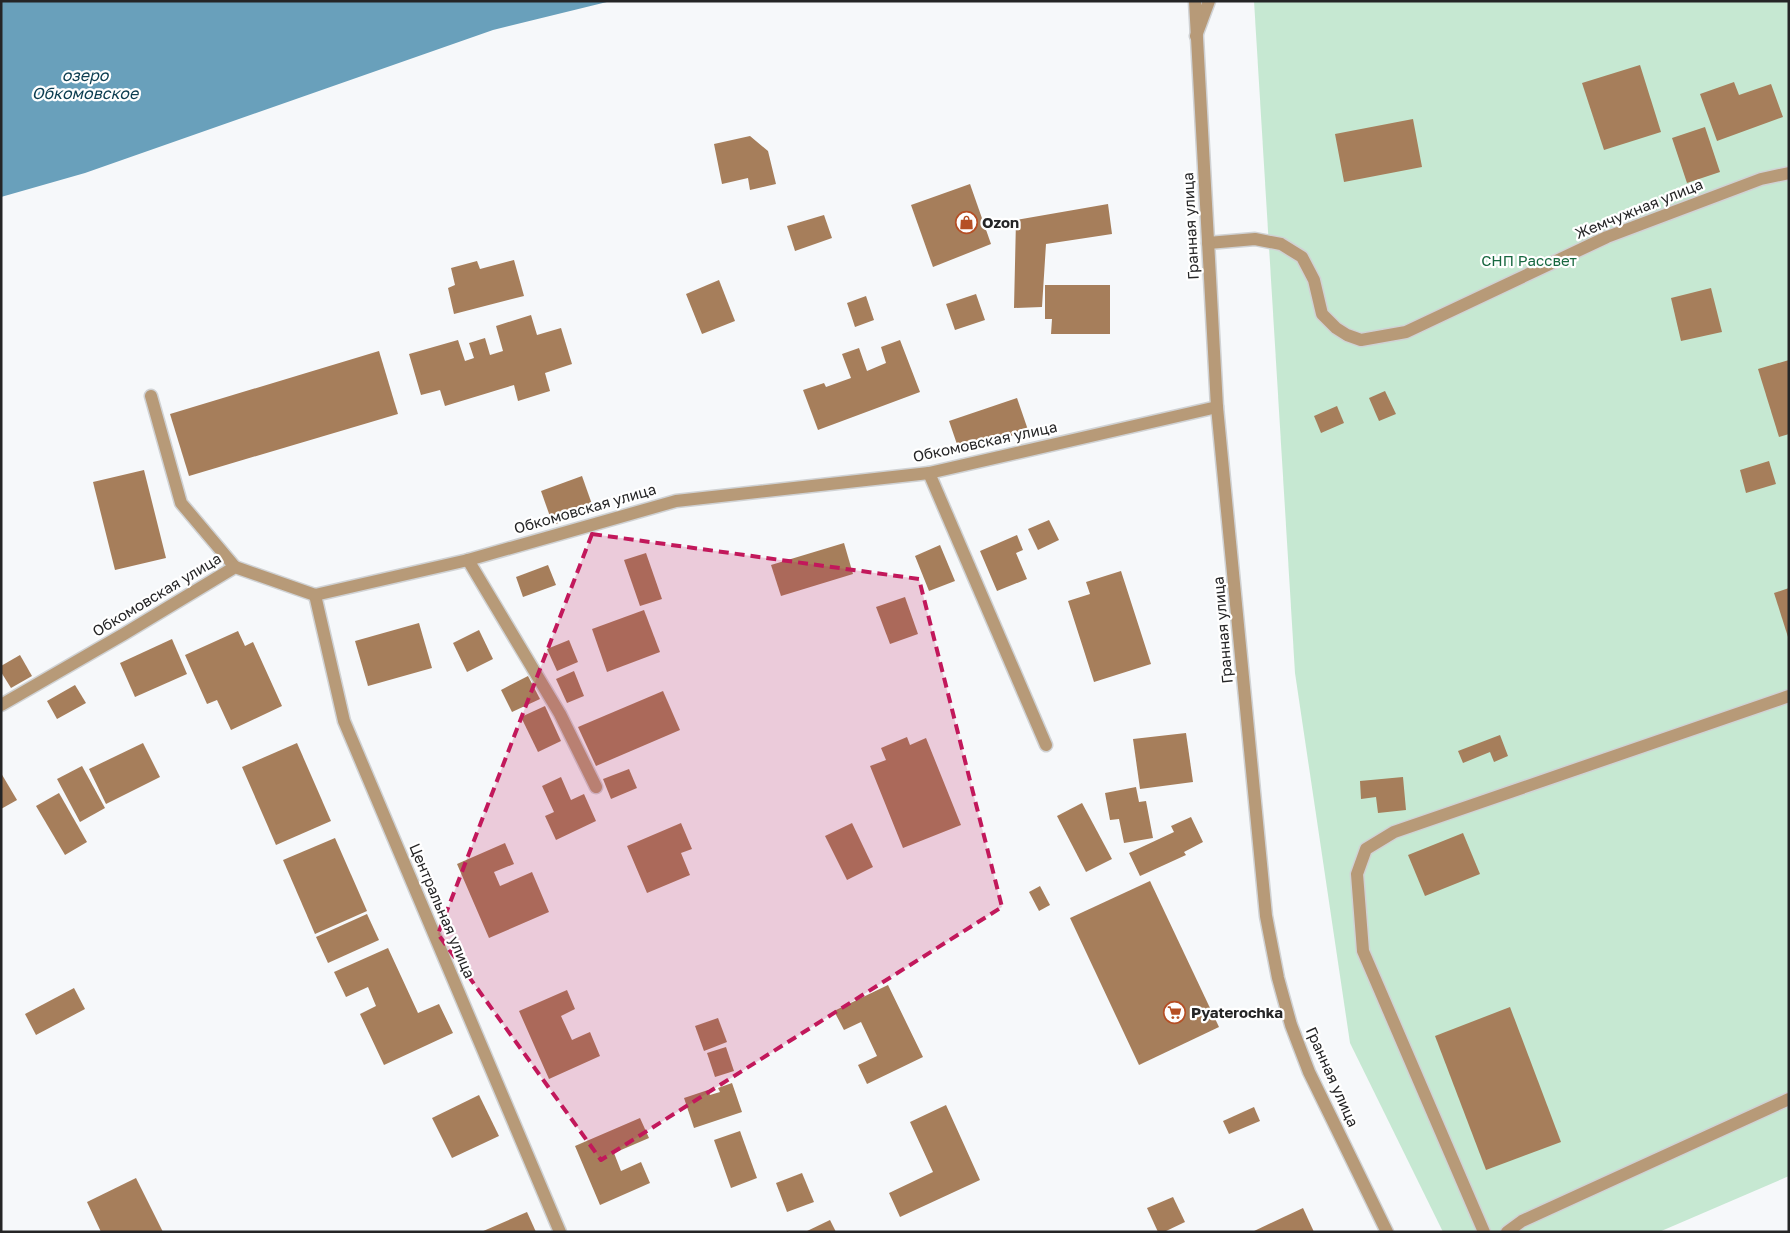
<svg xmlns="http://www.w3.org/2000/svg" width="1790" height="1233" font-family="'Golos Text',sans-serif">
	<rect width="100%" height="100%" fill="#f6f8fa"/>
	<polygon fill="#c6e8d2" points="1254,1 1789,1 1789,1176 1659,1232 1443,1232 1350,1043 1295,673"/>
	<polygon fill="#69a0bb" points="1,1 611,1 493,30 85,173 1,197"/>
	<g fill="#a67e5b">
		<polygon points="1640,65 1661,132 1604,150 1582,83"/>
		<polygon points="1734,82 1739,95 1771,84 1783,117 1717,141 1700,94"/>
		<polygon points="1413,119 1422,167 1344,182 1335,134"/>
		<polygon points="1705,127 1720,172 1687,183 1672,138"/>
		<polygon points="750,136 768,151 776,184 750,190 748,178 722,184 714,144"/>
		<polygon points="970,184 991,244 933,267 911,205"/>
		<polygon points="1108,204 1112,234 1046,244 1042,307 1014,308 1016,220"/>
		<polygon points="824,215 832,238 795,251 787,226"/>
		<polygon points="514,260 524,296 454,314 448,288 455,285 451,268 477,261 480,269"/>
		<polygon points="719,280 735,321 702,334 686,294"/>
		<polygon points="1045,285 1110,285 1110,334 1051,334 1052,319 1045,319"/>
		<polygon points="1711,288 1722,332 1681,341 1671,298"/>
		<polygon points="976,294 985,320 955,330 946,304"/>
		<polygon points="866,296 874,320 855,327 847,303"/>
		<polygon points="531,315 537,335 561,328 572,364 545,373 550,391 518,401 514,385 445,406 440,390 421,395 409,354 458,340 465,361 474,358 469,343 485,338 490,355 503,351 496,326"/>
		<polygon points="900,340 920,392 818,430 803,390 824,383 826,387 851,378 842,354 859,348 867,371 886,363 881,347"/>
		<polygon points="379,351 398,414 189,476 170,414"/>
		<polygon points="1789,360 1789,434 1779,437 1758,369"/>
		<polygon points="1385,391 1396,414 1379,421 1369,398"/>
		<polygon points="1017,398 1028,430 960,453 949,421"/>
		<polygon points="1337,406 1344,423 1321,433 1314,416"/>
		<polygon points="1769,461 1776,484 1746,493 1740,470"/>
		<polygon points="144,470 166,558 115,570 93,482"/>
		<polygon points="582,476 594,510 553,525 541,491"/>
		<polygon points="1049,520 1059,540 1038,550 1028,529"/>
		<polygon points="1017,535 1023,550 1016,553 1027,579 997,591 980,551"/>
		<polygon points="844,543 853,574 781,596 771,565"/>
		<polygon points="940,545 955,581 929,591 915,556"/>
		<polygon points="646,553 662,599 640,606 624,560"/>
		<polygon points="548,565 556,585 523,597 516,577"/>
		<polygon points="1121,571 1151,664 1094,682 1068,601 1090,594 1086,582"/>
		<polygon points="1789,588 1789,637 1788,637 1774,593"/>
		<polygon points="905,597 918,634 890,644 876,607"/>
		<polygon points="644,610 660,652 607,672 592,629"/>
		<polygon points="419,623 432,668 368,686 355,641"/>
		<polygon points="479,630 493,659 467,672 453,643"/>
		<polygon points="238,631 245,646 253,642 282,706 231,730 217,700 207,704 185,655"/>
		<polygon points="172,639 187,674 135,697 120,663"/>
		<polygon points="569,640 578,662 557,671 547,649"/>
		<polygon points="20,655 32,676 11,688 1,672 1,666"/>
		<polygon points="574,671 584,696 567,703 556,679"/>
		<polygon points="528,676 540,699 512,712 501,690"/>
		<polygon points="75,685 86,703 57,719 47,701"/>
		<polygon points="663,691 680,730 596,766 578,727"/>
		<polygon points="545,706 561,741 538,752 521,717"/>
		<polygon points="1186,733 1193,782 1140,789 1133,739"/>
		<polygon points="1500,735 1508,756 1494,762 1490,752 1463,763 1458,751"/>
		<polygon points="907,737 910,745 926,738 961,825 903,848 870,766 886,760 881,748"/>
		<polygon points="143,743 160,777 106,804 89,769"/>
		<polygon points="297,743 331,821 276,845 242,767"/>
		<polygon points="82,766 105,808 80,822 57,779"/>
		<polygon points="629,769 637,788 611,799 603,779"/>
		<polygon points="1,773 17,800 1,809"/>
		<polygon points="561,777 571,800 584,794 596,821 556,840 545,816 554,812 542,786"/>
		<polygon points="1403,777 1406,810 1378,813 1376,797 1361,799 1360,781"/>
		<polygon points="1136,787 1139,802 1146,801 1153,838 1124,843 1119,819 1110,820 1105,793"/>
		<polygon points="59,793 87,842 65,855 36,806"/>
		<polygon points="1082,803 1112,859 1086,872 1057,816"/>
		<polygon points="1191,817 1203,842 1184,852 1186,855 1140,876 1129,853 1174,832 1171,826"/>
		<polygon points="681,823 692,849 681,853 690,875 647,893 627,846"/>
		<polygon points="852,823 873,867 847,880 825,836"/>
		<polygon points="1463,833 1480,874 1425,896 1408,855"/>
		<polygon points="335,838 367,911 315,934 283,860"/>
		<polygon points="505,843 514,864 494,872 500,886 532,872 549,912 489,938 457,864"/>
		<polygon points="1150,881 1219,1027 1139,1065 1070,918"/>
		<polygon points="1040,886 1050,905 1039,911 1029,892"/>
		<polygon points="367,914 379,940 328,963 316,937"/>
		<polygon points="388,948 418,1013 439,1004 453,1033 384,1065 360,1014 376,1006 368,987 346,997 334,972"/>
		<polygon points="888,985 923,1057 867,1084 858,1065 877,1056 861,1022 844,1030 834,1011"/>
		<polygon points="74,988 85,1009 36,1035 25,1014"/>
		<polygon points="567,990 575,1009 561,1016 572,1040 590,1032 600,1056 549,1079 519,1011"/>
		<polygon points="1510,1007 1561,1142 1486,1170 1435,1036"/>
		<polygon points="718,1018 727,1042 704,1051 695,1026"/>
		<polygon points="726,1047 734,1071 715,1077 707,1053"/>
		<polygon points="732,1083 742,1112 694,1128 684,1098 708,1090 710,1095 720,1092 718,1088"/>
		<polygon points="479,1095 499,1136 452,1158 432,1118"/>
		<polygon points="946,1105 980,1180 900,1217 889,1193 933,1172 910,1122"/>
		<polygon points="1254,1107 1260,1121 1229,1134 1223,1121"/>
		<polygon points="640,1118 649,1138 614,1153 621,1171 641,1162 650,1183 600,1205 575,1146"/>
		<polygon points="740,1131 757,1178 731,1188 714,1140"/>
		<polygon points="802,1173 814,1202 787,1212 776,1183"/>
		<polygon points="136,1178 163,1232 101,1232 87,1202"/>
		<polygon points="1173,1197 1185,1222 1164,1232 1158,1232 1147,1208"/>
		<polygon points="1303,1208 1314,1232 1252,1232"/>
		<polygon points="527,1212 536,1232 481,1232"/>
		<polygon points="830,1220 836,1232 805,1232"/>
	</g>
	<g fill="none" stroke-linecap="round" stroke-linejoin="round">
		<defs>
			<g id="service">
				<polyline points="151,396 181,503 235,567"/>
				<polyline points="929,473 1046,745"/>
				<polyline points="468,560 560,714 596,787"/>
				<polyline points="1484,1232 1363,951 1357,874 1366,849 1394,832 1789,696"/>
			</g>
			<g id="minor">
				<polyline points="1196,36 1209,1"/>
				<polyline points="1208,243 1255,239 1281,244 1302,257 1314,280 1322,314 1336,328 1347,335 1361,340 1406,332 1607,237 1761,179 1789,173"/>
				<polyline points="315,595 344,721 560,1232"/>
				<polyline points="1,705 124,634 235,567 315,595 468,560 676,501 929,473 1217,407"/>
				<polyline points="1507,1232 1522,1221 1789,1099"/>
			</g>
			<polyline id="tertiary" points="1195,1 1217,407 1266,916 1278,978 1291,1025 1309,1072 1387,1232"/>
		</defs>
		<use href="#service" stroke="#d0d2d4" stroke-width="15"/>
		<use href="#minor" stroke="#d0d2d4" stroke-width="15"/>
		<use href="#tertiary" stroke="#d0d2d4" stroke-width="15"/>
		<use href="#service" stroke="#b79a78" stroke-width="12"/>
		<use href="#minor" stroke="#b79a78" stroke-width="12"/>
		<use href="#tertiary" stroke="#b79a78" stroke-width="12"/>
	</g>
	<path fill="#c2185b" fill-opacity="0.2" stroke="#c2185b" stroke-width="4" stroke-dasharray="10 6" stroke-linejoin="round" d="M592 534 919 579 1002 907 601 1160 438 934Z"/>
	<defs>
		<symbol id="shop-ring" viewBox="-11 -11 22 22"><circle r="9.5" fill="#fff" stroke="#b54f25" stroke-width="1.5"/><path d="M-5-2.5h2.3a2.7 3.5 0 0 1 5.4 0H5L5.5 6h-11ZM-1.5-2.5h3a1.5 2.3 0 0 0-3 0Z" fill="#b54f25"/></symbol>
		<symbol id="supermarket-ring" viewBox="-11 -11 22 22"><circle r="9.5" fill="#fff" stroke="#b54f25" stroke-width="1.5"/><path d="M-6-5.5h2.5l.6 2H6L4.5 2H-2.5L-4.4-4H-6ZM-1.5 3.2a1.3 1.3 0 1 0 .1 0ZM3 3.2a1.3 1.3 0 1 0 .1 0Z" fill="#b54f25"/></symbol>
	</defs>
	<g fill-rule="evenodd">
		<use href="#shop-ring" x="954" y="210" width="25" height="25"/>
		<use href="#supermarket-ring" x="1162" y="1000" width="25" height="25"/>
	</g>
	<g text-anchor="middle" stroke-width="4.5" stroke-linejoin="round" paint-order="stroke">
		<g font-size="15" fill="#252526" stroke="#fff">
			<text transform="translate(1639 209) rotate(-22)" y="5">Жемчужная улица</text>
			<text transform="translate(1191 226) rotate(-93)" y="5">Гранная улица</text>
			<text transform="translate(985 442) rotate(-12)" y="5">Обкомовская улица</text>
			<text transform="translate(585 509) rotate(-16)" y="5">Обкомовская улица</text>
			<text transform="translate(157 595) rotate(-31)" y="5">Обкомовская улица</text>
			<text transform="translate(1223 630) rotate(-95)" y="5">Гранная улица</text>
			<text transform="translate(442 911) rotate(67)" y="5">Центральная улица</text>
			<text transform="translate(1332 1077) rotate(66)" y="5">Гранная улица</text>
		</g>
		<g font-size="15" font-weight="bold" fill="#252526" stroke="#fff" text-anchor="start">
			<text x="982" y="228">Ozon</text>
			<text x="1191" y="1018">Pyaterochka</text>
		</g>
		<g font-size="15" fill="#186840" stroke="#fff">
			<text x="1529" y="266">СНП Рассвет</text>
		</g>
		<g font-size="16" font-style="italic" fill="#0c3d50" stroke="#fff">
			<text x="85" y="81">озеро<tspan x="85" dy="18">Обкомовское</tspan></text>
		</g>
	</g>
	<rect width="1790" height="1233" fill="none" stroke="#252526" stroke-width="5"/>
</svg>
